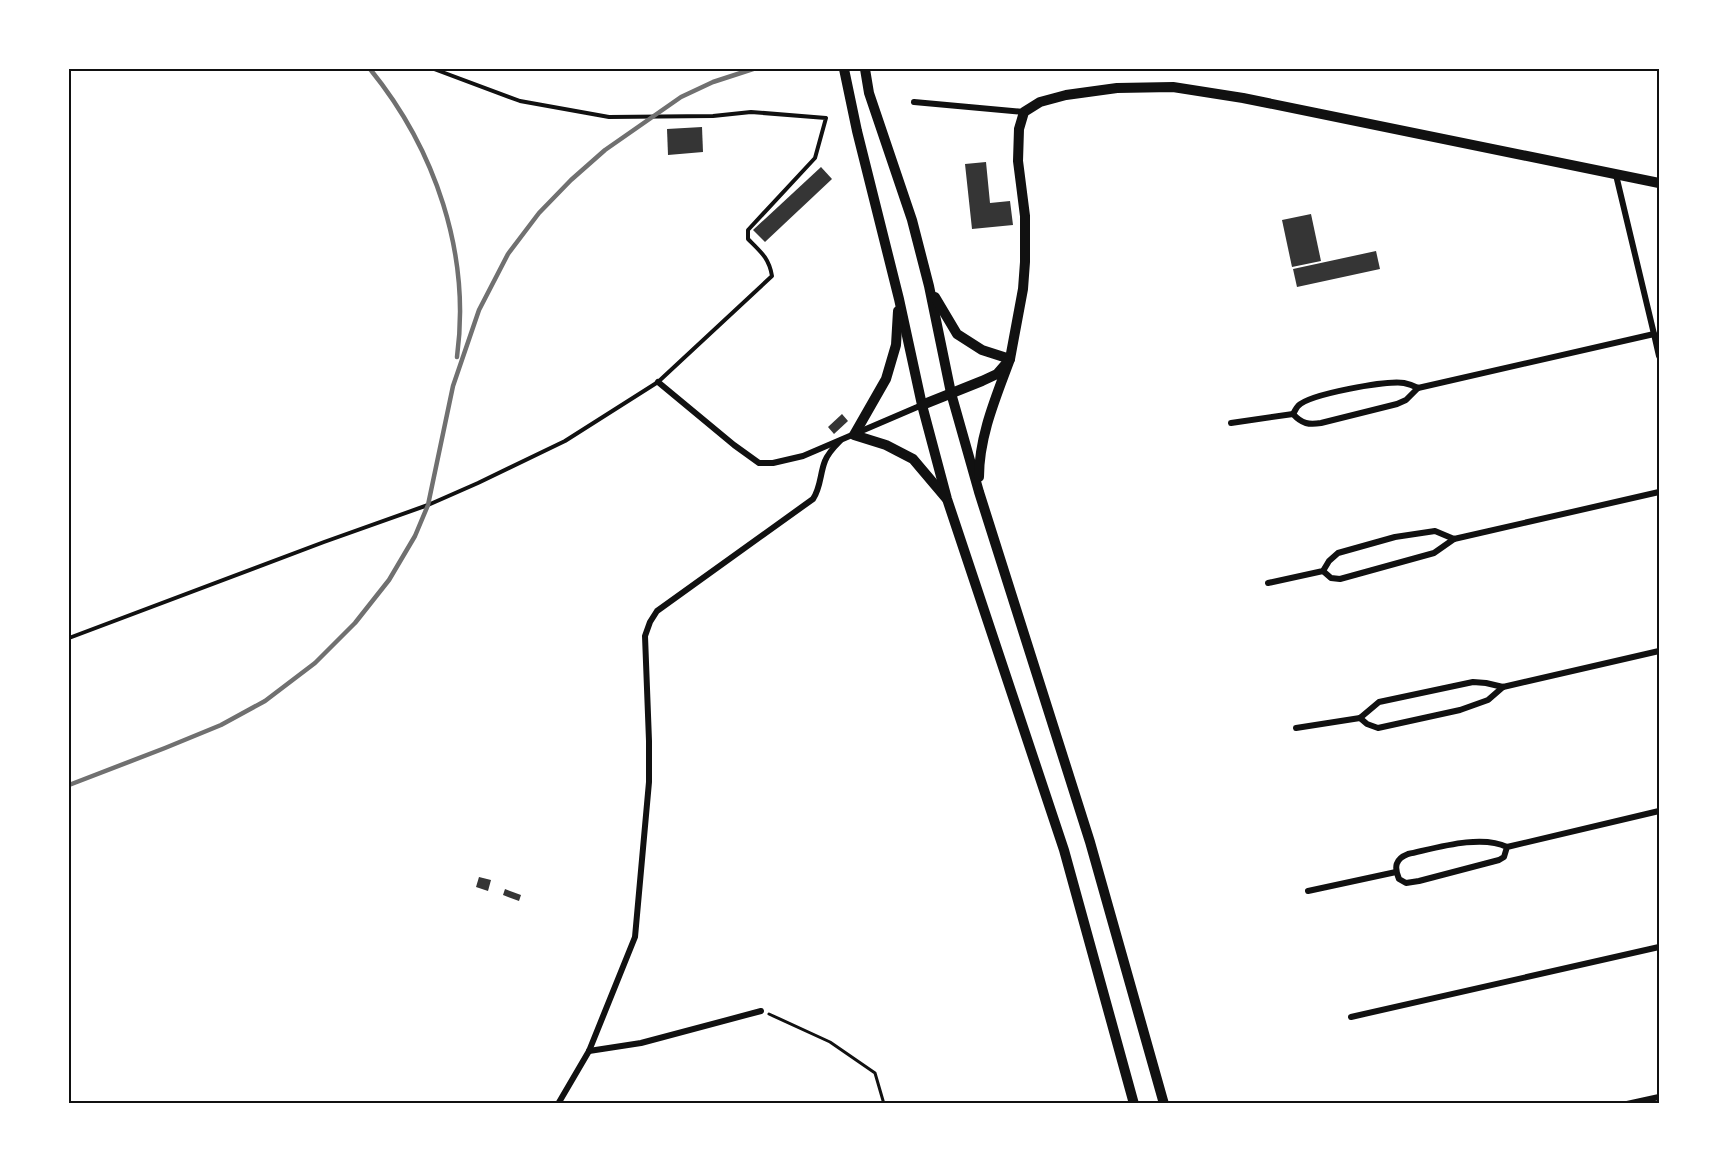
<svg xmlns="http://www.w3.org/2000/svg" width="1728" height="1173" font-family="'Exo 2',sans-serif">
	<rect width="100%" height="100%" fill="#fff"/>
	<g fill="#353535">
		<polygon points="702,127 703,152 668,155 667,129"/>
		<polygon points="986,162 990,203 1010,201 1013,225 972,229 965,164"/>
		<polygon points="821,167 832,179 765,242 753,230"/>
		<polygon points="1311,214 1321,261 1292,267 1282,220"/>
		<polygon points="1376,251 1380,269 1297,287 1293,269"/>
		<polygon points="842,414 848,421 834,434 828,427"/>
		<polygon points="479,877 491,880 488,891 476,887"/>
		<polygon points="505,889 521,895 519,901 503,895"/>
	</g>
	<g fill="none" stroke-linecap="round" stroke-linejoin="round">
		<polyline stroke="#111" stroke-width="3" points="769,1014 830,1042 875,1073 884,1104"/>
		<path stroke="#111" stroke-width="4" d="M69 638 324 542 428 505 478 483 565 441 658 382 772 276C769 258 761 252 748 239V230L815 158 826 118 751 112 713 116 609 117 520 101 434 69"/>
		<g stroke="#111" stroke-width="6">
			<polyline points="914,102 1024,112"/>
			<polyline points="1616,175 1654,334"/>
			<polyline points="658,382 734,445 759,463 773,463 803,456 922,405"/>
			<path d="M1293 414C1295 411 1296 408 1298 406 1309 394 1388 380 1404 383 1409 384 1414 386 1418 388L1654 334 1659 356"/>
			<path d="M1293 414C1302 424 1309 425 1321 423L1397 404 1406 400 1418 388"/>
			<polyline points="1231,423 1293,414"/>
			<polyline points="1323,571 1331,578 1340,579 1434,553 1454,539"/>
			<polyline points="1268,583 1323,571 1329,561 1338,553 1395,537 1435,531 1454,539 1659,492"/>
			<polyline points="1360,718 1367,724 1378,728 1460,710 1488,700 1503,687"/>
			<polyline points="1296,728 1360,718 1379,702 1473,682 1486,683 1503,687 1659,651"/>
			<path d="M1507 847 1504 857 1499 860 1419 881 1406 883 1399 879C1394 867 1395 859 1408 854 1436 848 1481 834 1507 847L1659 811"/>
			<polyline points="1308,891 1396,872"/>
			<polyline points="1351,1017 1659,947"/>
			<polyline points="589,1051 641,1043 761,1011"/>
			<path d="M558 1104 589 1051 635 937 649 782V741L645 636 650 622 657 611 813 499C821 487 820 473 825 461 828 453 834 447 840 441"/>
			<polyline points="1627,1104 1659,1097"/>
		</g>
		<g stroke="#111" stroke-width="10">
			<polyline points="844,69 857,131 899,299 922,405 947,499 1064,850 1134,1104"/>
			<polyline points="865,69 869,93 912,220 929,286 951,393 979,492 1090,842 1164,1104"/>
			<path d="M935 297 957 334 982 350 1010 359C996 397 979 436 979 477"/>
			<polyline points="898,311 896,345 886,379 854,435 886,445 913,459 946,498"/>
			<polyline points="922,405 982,381 997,374 1010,359 1023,289 1025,262 1025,216 1018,161 1019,129 1024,112 1040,102 1066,95 1117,88 1173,87 1243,98 1659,183"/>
		</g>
		<g stroke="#707070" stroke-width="4.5">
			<path d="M370 69C435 149 471 253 457 357"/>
			<polyline points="69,785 165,748 221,725 265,701 315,663 355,623 389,580 415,536 428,505 453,386 479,310 508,254 539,213 571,180 605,150 681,97 713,82 753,69"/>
		</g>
	</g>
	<rect width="1728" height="1173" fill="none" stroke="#ffffff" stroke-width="141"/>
	<rect x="70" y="70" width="1588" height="1032" fill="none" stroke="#111" stroke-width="2"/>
</svg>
